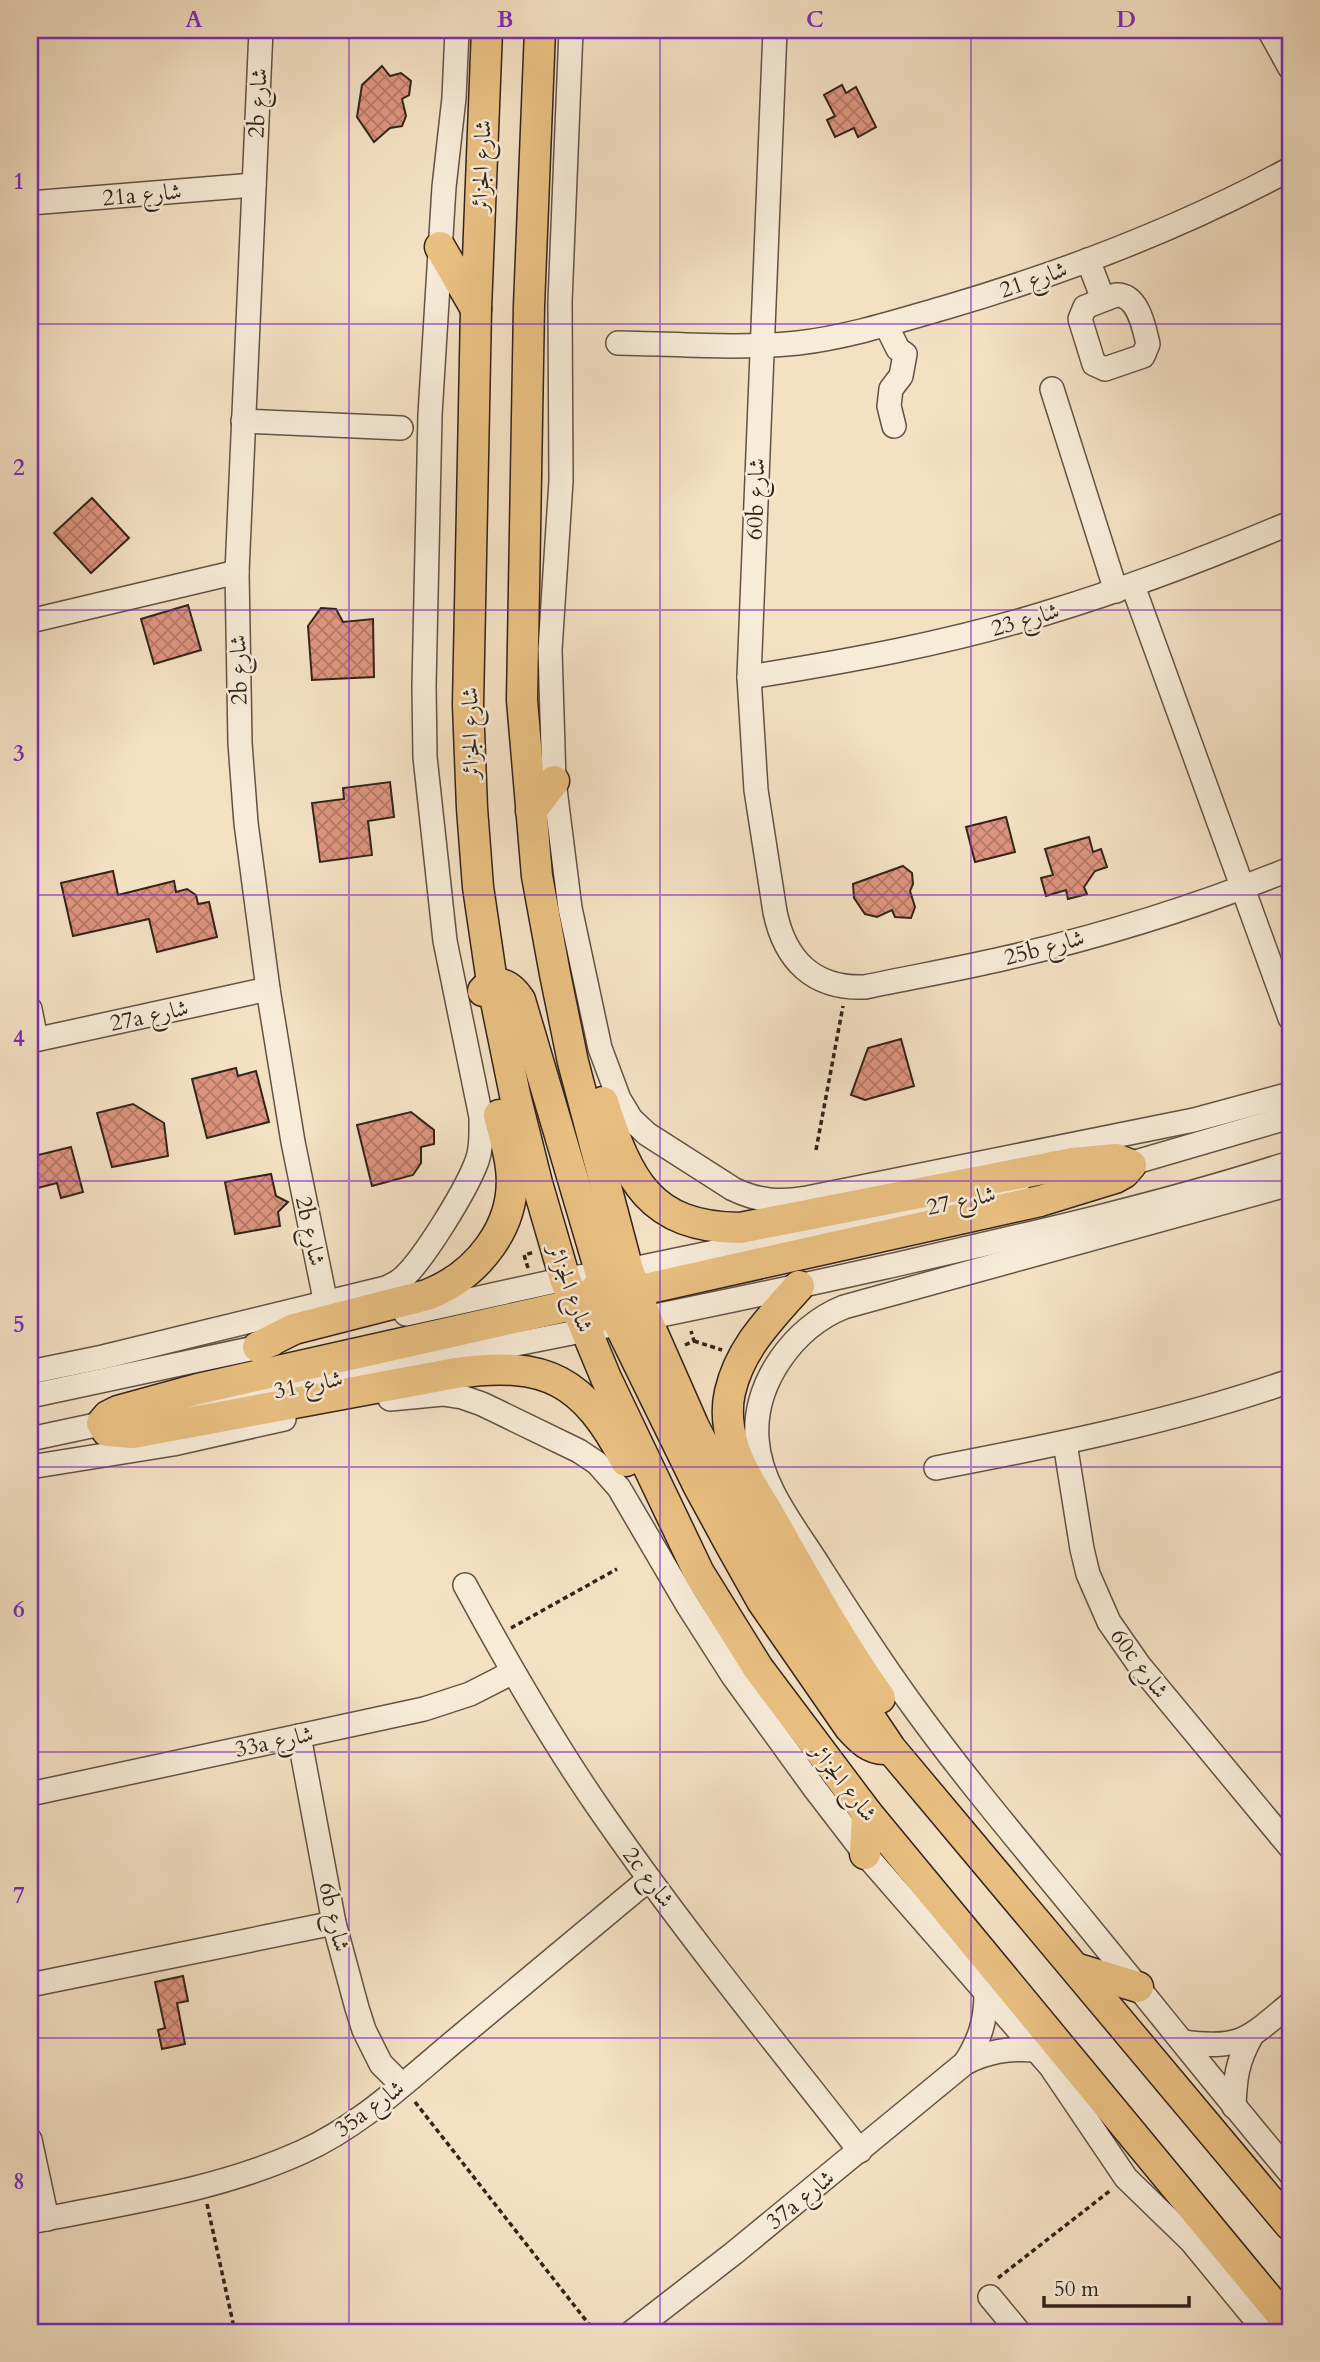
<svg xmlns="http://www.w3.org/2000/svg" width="1320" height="2362" font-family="Cardo,Amiri,serif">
	<defs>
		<pattern id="building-cross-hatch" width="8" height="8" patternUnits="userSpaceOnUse" patternTransform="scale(1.75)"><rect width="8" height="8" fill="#de957f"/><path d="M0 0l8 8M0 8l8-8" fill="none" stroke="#b57967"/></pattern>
	</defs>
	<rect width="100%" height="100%" fill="#f4e1c4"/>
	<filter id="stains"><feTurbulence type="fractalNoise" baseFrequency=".00286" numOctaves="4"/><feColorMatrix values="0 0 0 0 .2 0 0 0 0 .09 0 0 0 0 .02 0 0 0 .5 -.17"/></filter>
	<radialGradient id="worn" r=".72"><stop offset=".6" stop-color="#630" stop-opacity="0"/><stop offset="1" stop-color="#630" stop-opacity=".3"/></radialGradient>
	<g fill="url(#building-cross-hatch)" stroke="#33231a" stroke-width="2">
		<polygon points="382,66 390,76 401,73 411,81 409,95 402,99 406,116 402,126 390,128 374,142 357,117 362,85"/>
		<polygon points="842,85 846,93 856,87 876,127 858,137 854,128 835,137 827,120 835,116 824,95"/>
		<polygon points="92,498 129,538 91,573 54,533"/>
		<polygon points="188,605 201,650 154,664 141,619"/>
		<polygon points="321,608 336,609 343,622 373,619 374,677 312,680 308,626"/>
		<polygon points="390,782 394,817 368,821 372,855 320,862 312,803 344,799 343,788"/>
		<polygon points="1006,817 1015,852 975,862 966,827"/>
		<polygon points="1089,837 1093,852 1101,849 1107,867 1095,871 1084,887 1087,894 1068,899 1066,890 1046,896 1041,878 1053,875 1045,849"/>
		<polygon points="903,866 912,873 913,884 910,891 915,907 911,918 895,917 892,910 877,917 865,914 854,898 853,884"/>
		<polygon points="113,871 118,895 174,881 176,892 187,889 196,895 198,904 209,902 217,937 157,952 149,919 73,936 61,883"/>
		<polygon points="901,1039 914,1086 865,1100 851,1095 868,1048"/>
		<polygon points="236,1068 238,1076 256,1071 269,1122 207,1138 192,1079"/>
		<polygon points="133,1104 164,1123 168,1156 112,1167 97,1113"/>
		<polygon points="411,1112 434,1130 434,1144 421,1147 421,1163 413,1175 372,1186 357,1125"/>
		<polygon points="71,1147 83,1192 61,1198 57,1183 30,1190 30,1157"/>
		<polygon points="271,1174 276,1196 288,1202 278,1212 280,1226 235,1234 225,1182"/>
		<polygon points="183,1976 188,2001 177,2003 185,2044 162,2049 158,2030 165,2028 155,1982"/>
	</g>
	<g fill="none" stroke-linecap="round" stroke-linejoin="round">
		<defs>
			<g id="minor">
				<polyline points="261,30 237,572 240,743 246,823 268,989 293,1142 326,1304"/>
				<path d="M571 30 560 302 561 481 550 650 554 781 570 908 600 1048 619 1099 631 1119 647 1134 733 1189C758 1201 779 1203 807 1198L1194 1120 1290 1094"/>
				<path d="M775 30 749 677 756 790 775 912C785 960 813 989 865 987 912 977 959 969 1006 958 1102 936 1199 906 1290 869"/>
				<polyline points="1269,30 1290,68"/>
				<polyline points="30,203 254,185"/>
				<polyline points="1088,260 1103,299"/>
				<path d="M1116 295C1138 294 1144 327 1148 344L1143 356 1105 369 1094 364 1080 319 1085 307Z"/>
				<polyline points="886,325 898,349 905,354 901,376 891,389 889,406 894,426"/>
				<path d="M618 343C678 344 739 349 798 343 849 337 898 321 947 307 1066 272 1181 228 1290 169"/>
				<polyline points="1052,389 1116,591"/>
				<polyline points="243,421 401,428"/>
				<polyline points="1133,586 1290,1018"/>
				<polyline points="30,621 237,572"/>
				<path d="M749 677C849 661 949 643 1046 613 1129 588 1210 557 1290 523"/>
				<polyline points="30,1009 36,1039"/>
				<polyline points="30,1041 268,989"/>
				<polyline points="1115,1168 1290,1117"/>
				<path d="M1290 1184 844 1307C794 1327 753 1383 757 1439 760 1487 797 1530 821 1569 851 1616 882 1664 915 1709 968 1782 1027 1851 1084 1921 1153 2005 1220 2090 1290 2173"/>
				<polyline points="406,1314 565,1279 628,1270 1017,1189"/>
				<path d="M30 1372 103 1357 386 1288C392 1285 399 1282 404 1277 425 1257 464 1193 475 1166 482 1151 481 1134 481 1117L445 941 425 757 424 686 430 415 444 187 454 98 457 30"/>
				<polyline points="30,1396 273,1344"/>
				<polyline points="390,1399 443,1394 462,1397 482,1404 579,1451 597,1463 619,1488 687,1604 733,1676 815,1789 865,1854 1051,2067 1126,2178 1191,2241 1266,2332"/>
				<path d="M160 1413C402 1366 644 1321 885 1267 1021 1236 1157 1206 1290 1163"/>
				<polyline points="30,1439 119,1420"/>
				<polyline points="1065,1443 1082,1549 1088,1574 1109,1622 1139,1665 1290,1847"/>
				<polyline points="30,1467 173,1444 284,1419"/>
				<path d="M936 1468C1056 1445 1175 1421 1290 1381"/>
				<path d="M465 1585C508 1664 553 1743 605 1817 685 1932 774 2041 860 2151"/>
				<polyline points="299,1736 334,1923 357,2008 364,2030 381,2064 402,2085"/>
				<polyline points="30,1794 424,1709 470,1694 513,1672"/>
				<polyline points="30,1985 334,1923"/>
				<path d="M1183 2042C1241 2050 1248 2039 1290 2004"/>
				<path d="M965 2063C980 2040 986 2020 986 1993"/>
				<path d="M1234 2107C1235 2078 1237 2062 1251 2037"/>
				<polyline points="30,2140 47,2219"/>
				<path d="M30 2222C122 2203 216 2191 302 2152 360 2126 409 2079 457 2039 521 1986 585 1933 649 1879"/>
				<polyline points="990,2297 1019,2332"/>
				<path d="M632 2332 734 2253 965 2063C989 2051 1009 2048 1036 2050"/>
			</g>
			<g id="major">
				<polyline points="487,30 476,309 468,705 472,808 478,887 492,982 515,1095 537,1183 565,1279 606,1378 699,1573 758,1668 867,1813 1290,2325"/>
				<polyline points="540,30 529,306 522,700 537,876 555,974 573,1062 628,1270 646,1318 694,1427 748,1531 783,1588 891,1749 1290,2225"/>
				<polyline points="440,247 476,309"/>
				<polyline points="531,811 554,781"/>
				<path d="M483 991 492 982C506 984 512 988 520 1000L601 1274 609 1290 622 1303"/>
				<path d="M799 1286C770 1319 740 1348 730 1392 726 1409 728 1428 733 1445 741 1473 761 1499 775 1525 808 1583 841 1643 880 1698"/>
				<path d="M595 1290 608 1305 619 1324 698 1485 729 1542 762 1601 850 1728C860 1739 870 1750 886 1749"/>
				<path d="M594 1300 198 1389 118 1411 108 1416 102 1423 107 1431 133 1433 456 1373C547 1360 584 1381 626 1461"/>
				<path d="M586 1330C600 1310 613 1299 636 1291L1040 1201 1115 1178 1124 1173 1131 1165 1116 1159 1073 1163 740 1228C649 1227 628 1180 603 1102"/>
				<path d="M258 1347 294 1329 427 1295C478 1275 518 1225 511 1168 509 1150 503 1132 499 1115"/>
				<polyline points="865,1854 867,1813"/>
				<polyline points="1075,1968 1138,1987"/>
			</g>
		</defs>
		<use href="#minor" stroke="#635244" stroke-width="26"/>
		<use href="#major" stroke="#33231a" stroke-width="33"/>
		<g stroke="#33231a" stroke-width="3.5" stroke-dasharray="5 3.5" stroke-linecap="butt">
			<polyline points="816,1150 843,1006"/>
			<polyline points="528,1268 524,1255 535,1252"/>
			<polyline points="694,1341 722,1350"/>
			<polyline points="685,1345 694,1341 691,1331"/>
			<polyline points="511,1628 617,1569"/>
			<polyline points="415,2102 595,2332"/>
			<polyline points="207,2204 235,2332"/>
			<polyline points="998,2278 1111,2190"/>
		</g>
		<use href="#minor" stroke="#f8ecd9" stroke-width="23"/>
		<use href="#major" stroke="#eac082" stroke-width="30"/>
	</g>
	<path fill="none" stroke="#7b2cbf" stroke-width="2" stroke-opacity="0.55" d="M349 30V2332M660 30V2332M971 30V2332M30 324H1290M30 610H1290M30 895H1290M30 1181H1290M30 1467H1290M30 1752H1290M30 2038H1290"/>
	<g text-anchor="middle" stroke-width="5" stroke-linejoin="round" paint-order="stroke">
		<g font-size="23" fill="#33231a" stroke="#f8ecd9">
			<text transform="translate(257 103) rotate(-87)" y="8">2b شارع</text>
			<text transform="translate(481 166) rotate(-88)" y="8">شارع الجزائر</text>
			<text transform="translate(142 194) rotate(-5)" y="8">21a شارع</text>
			<text transform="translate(1033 279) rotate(-19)" y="8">شارع 21</text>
			<text transform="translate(755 499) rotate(-88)" y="8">60b شارع</text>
			<text transform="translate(1025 619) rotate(-16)" y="8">شارع 23</text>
			<text transform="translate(238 670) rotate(-91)" y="8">2b شارع</text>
			<text transform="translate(470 733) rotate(-91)" y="8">شارع الجزائر</text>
			<text transform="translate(1044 947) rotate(-15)" y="8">25b شارع</text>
			<text transform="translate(149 1015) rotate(-12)" y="8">27a شارع</text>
			<text transform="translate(961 1200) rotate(-12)" y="8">شارع 27</text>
			<text transform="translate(311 1231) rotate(78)" y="8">2b شارع</text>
			<text transform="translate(571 1288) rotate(70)" y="8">شارع الجزائر</text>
			<text transform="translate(308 1384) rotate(-11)" y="8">شارع 31</text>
			<text transform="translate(1140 1663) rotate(53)" y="8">60c شارع</text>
			<text transform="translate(274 1741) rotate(-12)" y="8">33a شارع</text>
			<text transform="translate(844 1782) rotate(52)" y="8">شارع الجزائر</text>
			<text transform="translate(649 1877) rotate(53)" y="8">2c شارع</text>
			<text transform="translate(335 1917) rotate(77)" y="8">6b شارع</text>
			<text transform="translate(369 2108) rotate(-36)" y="8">35a شارع</text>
			<text transform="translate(800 2199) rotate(-39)" y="8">37a شارع</text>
		</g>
	</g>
	<rect width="1320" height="2362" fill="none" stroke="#f4e1c4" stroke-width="77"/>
	<path d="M1044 2296v10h145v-10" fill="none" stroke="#33231a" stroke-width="3.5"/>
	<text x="1054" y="2296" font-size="21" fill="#33231a" stroke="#f8ecd9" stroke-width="5" paint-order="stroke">50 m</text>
	<rect x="38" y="38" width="1244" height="2286" fill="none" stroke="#7b2cbf" stroke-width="2.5"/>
	<g font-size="23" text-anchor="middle" font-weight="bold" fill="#7b2cbf">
		<text x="194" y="27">A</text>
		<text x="505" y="27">B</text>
		<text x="815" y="27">C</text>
		<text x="1126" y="27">D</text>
		<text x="19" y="189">1</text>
		<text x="19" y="475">2</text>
		<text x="19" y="761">3</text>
		<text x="19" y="1046">4</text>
		<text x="19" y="1332">5</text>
		<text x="19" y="1617">6</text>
		<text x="19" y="1903">7</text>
		<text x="19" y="2189">8</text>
	</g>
	<rect width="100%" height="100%" filter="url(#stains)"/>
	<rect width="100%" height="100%" fill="url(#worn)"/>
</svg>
